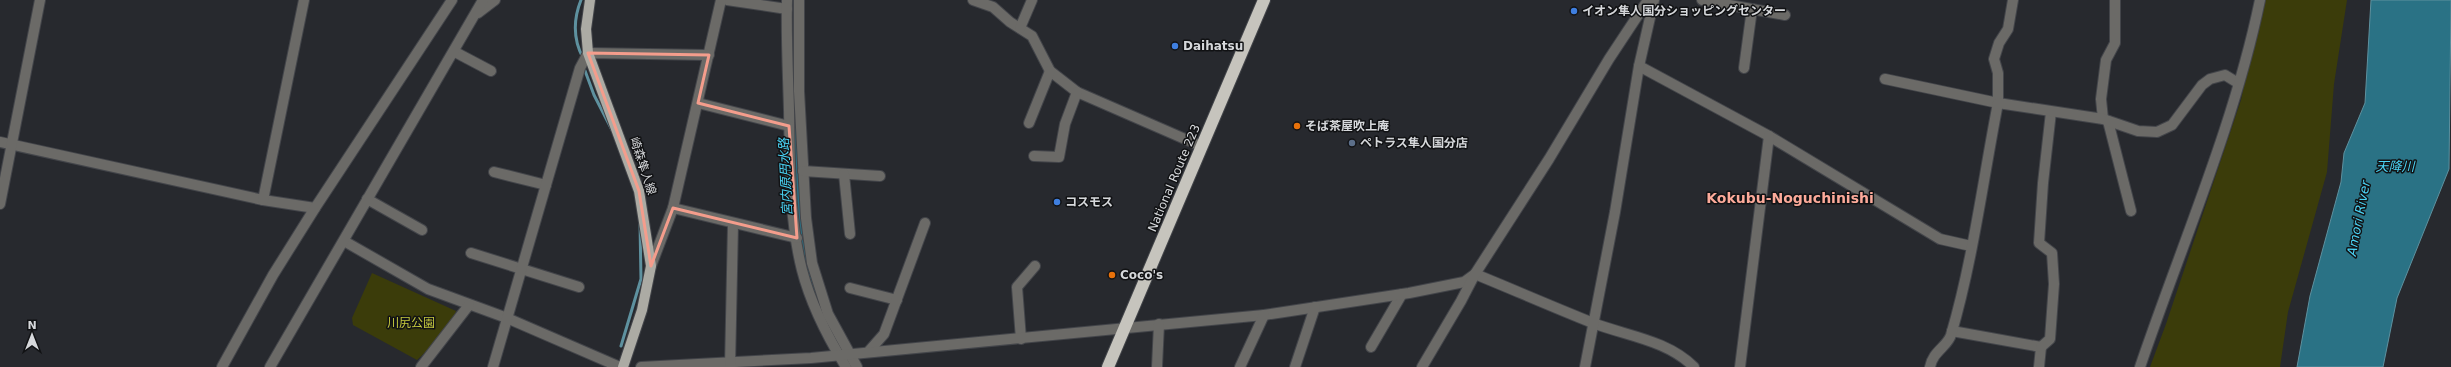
<svg xmlns="http://www.w3.org/2000/svg" width="2451" height="367" font-family="'DejaVu Sans','Noto Sans JP',sans-serif">
	<rect width="100%" height="100%" fill="#27292e"/>
	<g fill="#3b3c0a">
		<polygon points="2262,0 2347,0 2334,84 2327,172 2288,312 2280,367 2150,367 2166,324 2241,100"/>
		<polygon points="372,273 456,311 450,329 417,360 353,325 352,318"/>
	</g>
	<polygon fill="#2a7285" stroke="#5e919f" points="2371,0 2451,0 2449,169 2397,298 2383,367 2297,367 2310,296 2341,182 2344,153 2365,103"/>
	<g fill="none" stroke-linecap="round" stroke-linejoin="round">
		<g stroke="#5e919f" stroke-width="3">
			<path d="M581 0C573 20 573 39 583 58"/>
			<polyline points="584,68 594,95 612,130"/>
			<polyline points="621,346 641,279 640,224"/>
		</g>
		<polyline stroke="#2a7285" stroke-width="11" points="794,61 799,206 803,246 812,287 836,343"/>
		<defs>
			<g id="minor">
				<polyline points="727,0 787,9"/>
				<path d="M787 0C786 36 788 73 789 110 790 162 789 219 802 270 811 305 827 336 846 367"/>
				<polyline points="799,0 799,91 806,218 812,263 828,314 857,367"/>
				<polyline points="973,0 993,7 1010,22 1032,36 1050,71 1077,92 1201,146"/>
				<polyline points="1702,0 1785,15"/>
				<polyline points="478,13 495,0"/>
				<polyline points="1020,28 1032,0"/>
				<polyline points="455,52 491,71"/>
				<polyline points="1639,66 1769,136 1940,239 1971,246"/>
				<polyline points="1744,68 1752,9"/>
				<polyline points="1885,79 1998,103 1998,73 1994,59 1999,43 2008,29 2013,0"/>
				<polyline points="698,103 789,126"/>
				<polyline points="2103,119 2101,99 2106,60 2115,43 2115,0"/>
				<polyline points="2108,121 2131,211"/>
				<polyline points="1029,123 1050,71"/>
				<polyline points="0,142 263,200 315,208"/>
				<polyline points="1034,156 1059,157 1065,124 1077,92"/>
				<polyline points="803,171 880,176"/>
				<polyline points="494,172 546,185"/>
				<polyline points="844,174 850,234"/>
				<polyline points="367,199 422,230"/>
				<polyline points="263,200 304,0"/>
				<polyline points="0,204 40,0"/>
				<polyline points="673,208 797,238"/>
				<polyline points="344,241 428,289 507,318 620,367"/>
				<polyline points="471,253 579,287"/>
				<polyline points="651,266 673,208 721,0"/>
				<path d="M1475 274C1514 290 1553 307 1593 323 1627 336 1667 340 1694 367"/>
				<polyline points="850,288 897,300"/>
				<polyline points="1952,331 2041,347 2039,367"/>
				<polyline points="1021,339 1017,287 1035,266"/>
				<polyline points="1371,347 1402,294"/>
				<polyline points="2041,347 2050,339 2054,284 2052,253 2039,243 2043,183 2051,112"/>
				<polyline points="869,351 884,334 925,223"/>
				<polyline points="222,367 273,275 315,208 452,0"/>
				<polyline points="270,367 483,0"/>
				<polyline points="421,367 469,305"/>
				<polyline points="493,367 580,68 588,53 709,55"/>
				<polyline points="641,367 811,358 1264,315 1409,293 1464,282 1475,274"/>
				<polyline points="730,367 733,224"/>
				<polyline points="1157,367 1159,324"/>
				<polyline points="1240,367 1264,315"/>
				<polyline points="1295,367 1315,307"/>
				<polyline points="1422,367 1461,301 1475,274 1549,159 1609,59 1648,0"/>
				<polyline points="1585,367 1615,212 1639,66 1654,0"/>
				<polyline points="1740,367 1769,136"/>
				<path d="M1930 367C1933 351 1947 347 1951 335 1973 260 1983 180 1998 103L2103 119 2138 131 2157 132 2172 125 2202 85 2210 79 2225 75 2238 83"/>
				<path d="M2140 367C2181 246 2234 126 2260 0"/>
			</g>
			<polyline id="major" points="590,0 586,29 588,53 639,191 651,266 642,310 623,367"/>
			<polyline id="highway" points="1108,367 1264,0"/>
		</defs>
		<use href="#minor" stroke="#43454a" stroke-width="12"/>
		<use href="#major" stroke="#43454a" stroke-width="12"/>
		<use href="#highway" stroke="#43454a" stroke-width="14"/>
		<use href="#minor" stroke="#6b6a67" stroke-width="10"/>
		<use href="#major" stroke="#acaba4" stroke-width="10"/>
		<use href="#highway" stroke="#c6c4bd" stroke-width="12"/>
	</g>
	<path fill="none" stroke="#f49d8c" stroke-width="3" stroke-linejoin="round" d="M588 53 709 55 698 103 789 126 797 238 673 208 651 266 639 191Z"/>
	<g fill="#3f7fe0" stroke="#111214" stroke-width="1.5">
		<circle cx="1574" cy="11" r="4"/>
		<circle cx="1175" cy="46" r="4"/>
		<circle cx="1057" cy="202" r="4"/>
	</g>
	<g fill="#e8710a" stroke="#111214" stroke-width="1.5">
		<circle cx="1297" cy="126" r="4"/>
		<circle cx="1112" cy="275" r="4"/>
	</g>
	<circle fill="#5c6f8a" stroke="#111214" stroke-width="1.5" cx="1352" cy="143" r="4"/>
	<g text-anchor="middle" stroke-width="3" stroke-linejoin="round" paint-order="stroke">
		<g font-size="12" font-weight="bold" fill="#d6d8db" stroke="#111214" text-anchor="start">
			<text x="1582" y="15">イオン隼人国分ショッピングセンター</text>
			<text x="1183" y="50">Daihatsu</text>
			<text x="1305" y="130">そば茶屋吹上庵</text>
			<text x="1360" y="147">ペトラス隼人国分店</text>
			<text x="1065" y="206">コスモス</text>
			<text x="1120" y="279">Coco's</text>
		</g>
		<g font-size="12" fill="#d6d8db" stroke="#111214">
			<text transform="translate(643 166) rotate(72)" y="4">崎森隼人線</text>
			<text transform="translate(1174 178) rotate(-67)" y="4">National Route 223</text>
		</g>
		<g font-size="12" fill="#c6c93e" stroke="#111214">
			<text x="411" y="327">川尻公園</text>
		</g>
		<g font-size="13" font-style="italic" fill="#4bd4f6" stroke="#111214">
			<text x="2395" y="171">天降川</text>
			<text transform="translate(785 177) rotate(-93)" y="5">宮内原用水路</text>
			<text transform="translate(2358 218) rotate(-79)" y="5">Amori River</text>
		</g>
		<g font-size="14" font-weight="bold" fill="#fcaa9a" stroke="#111214">
			<text x="1790" y="203">Kokubu-Noguchinishi</text>
		</g>
	</g>
	<g transform="translate(32 335)" stroke="#111214" stroke-width="3" paint-order="stroke">
	<path d="M0-3L7 15L0 10L-7 15Z" fill="#d6d8db"/>
	<text y="-6" font-size="11" font-weight="bold" text-anchor="middle" fill="#d6d8db">N</text>
	</g>
</svg>
